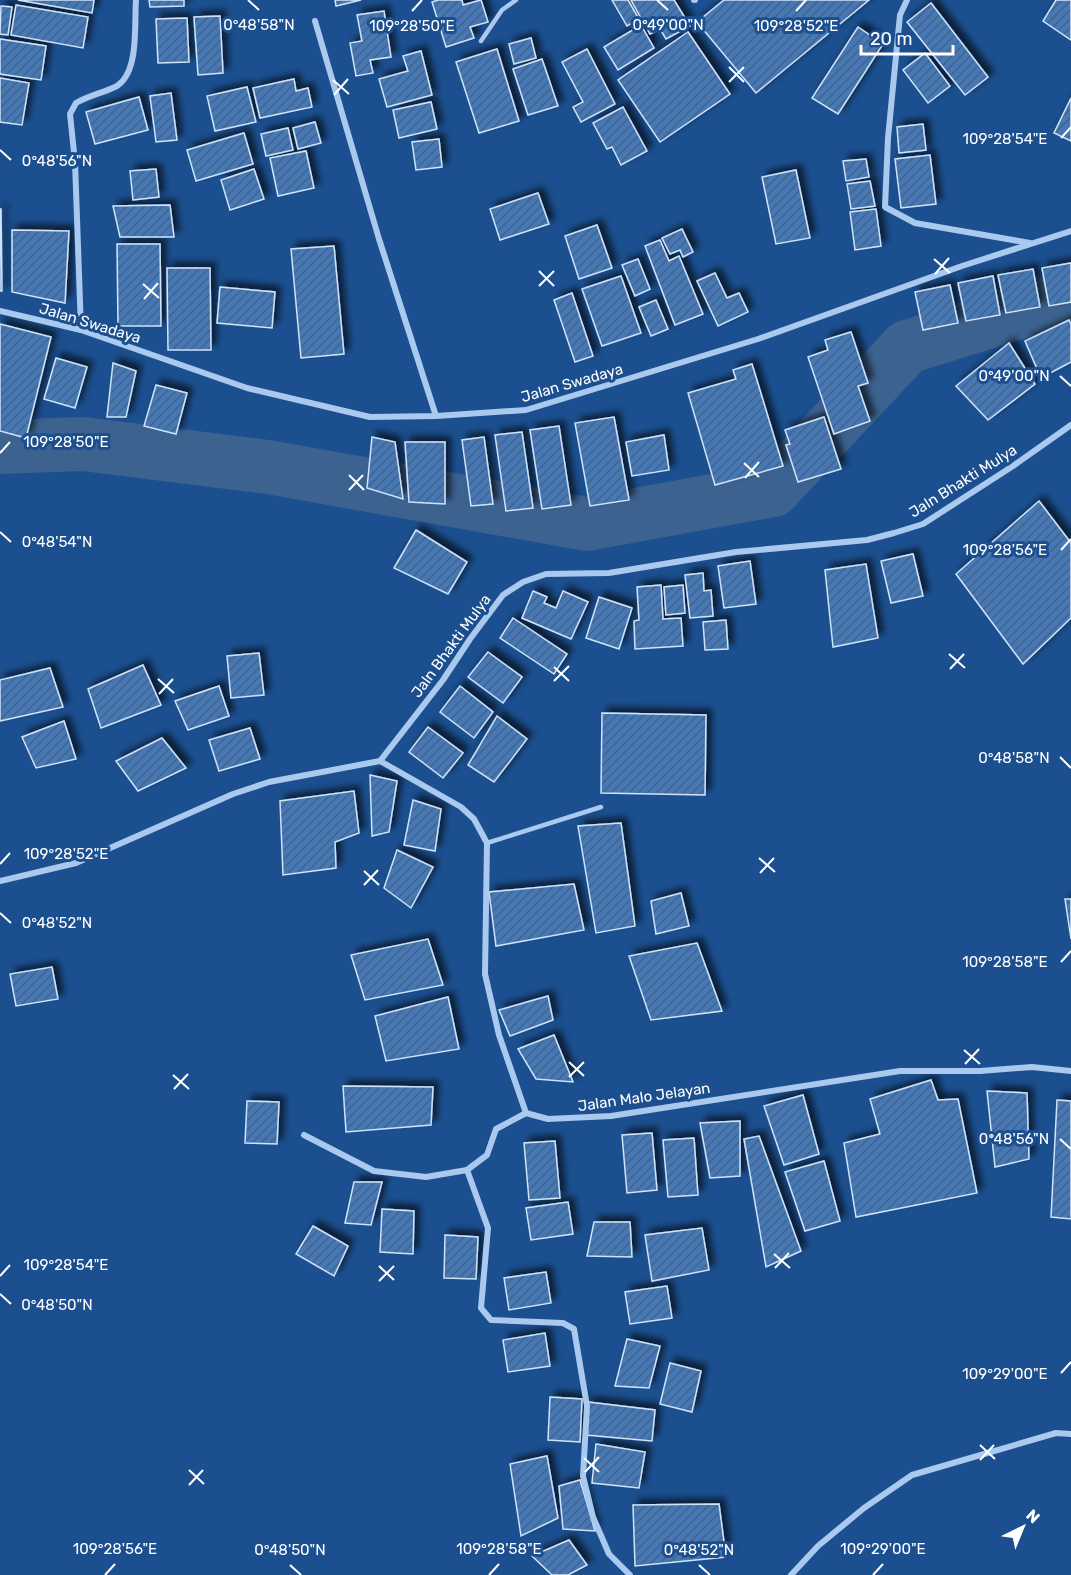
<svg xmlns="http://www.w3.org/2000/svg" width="1071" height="1575" font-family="Rubik,sans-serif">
	<defs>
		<pattern id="building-hatch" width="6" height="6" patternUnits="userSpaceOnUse" patternTransform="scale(1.5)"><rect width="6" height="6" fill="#4478b7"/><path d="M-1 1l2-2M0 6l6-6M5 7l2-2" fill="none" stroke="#486282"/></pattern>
		<filter id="shadow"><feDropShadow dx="5.5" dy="-5.5" stdDeviation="3" flood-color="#0009"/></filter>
	</defs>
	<rect width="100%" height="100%" fill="#1b4f8f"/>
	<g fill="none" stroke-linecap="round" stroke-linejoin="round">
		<polyline stroke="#3c6290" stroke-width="54" points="0,447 83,444 268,467 587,524 773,490 907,347 1071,296"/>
	</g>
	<g fill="url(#building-hatch)" stroke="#cfe3fa" stroke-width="1.5" filter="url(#shadow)">
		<polygon points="18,0 94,0 92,13"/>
		<polygon points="149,0 184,0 184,6 150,7"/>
		<polygon points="335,0 361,0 336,6"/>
		<polygon points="438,0 462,0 463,5 481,0 488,22 470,27 474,38 446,47 432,2"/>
		<polygon points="612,0 628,0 639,19 627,26"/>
		<polygon points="631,0 674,0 690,26 666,39 660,29 650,34"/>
		<polygon points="724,0 869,0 756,93 697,22"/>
		<polygon points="1056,0 1071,0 1071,40 1043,21"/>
		<polygon points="931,3 988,77 965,95 907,22"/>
		<polygon points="16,5 88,17 83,48 11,35"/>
		<polygon points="1,6 12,7 8,35 0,34"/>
		<polygon points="384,11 391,57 370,60 373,73 356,76 350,43 362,41 357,15"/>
		<polygon points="220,16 223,73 198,75 194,17"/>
		<polygon points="187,18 189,62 158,63 156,19"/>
		<polygon points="641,25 654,48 618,70 604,47"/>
		<polygon points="858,27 883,44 838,114 812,98"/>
		<polygon points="688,32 730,94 660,142 618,80"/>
		<polygon points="531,38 536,58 514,64 509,44"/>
		<polygon points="0,39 46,46 41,80 0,74"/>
		<polygon points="497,49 519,121 479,133 456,62"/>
		<polygon points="587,49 615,104 581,122 573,107 583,102 562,62"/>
		<polygon points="421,51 432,95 387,107 379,79 408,71 403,56"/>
		<polygon points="925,53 950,86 928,103 903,70"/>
		<polygon points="542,59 558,106 528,115 513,69"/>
		<polygon points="0,78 29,83 22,125 0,122"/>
		<polygon points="294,79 296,91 308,88 312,107 260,118 253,88"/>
		<polygon points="247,87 256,122 215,131 207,96"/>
		<polygon points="171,93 177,140 156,142 150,96"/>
		<polygon points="139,97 148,130 95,144 86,112"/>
		<polygon points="1071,98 1071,141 1054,133"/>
		<polygon points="431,102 437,129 399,138 393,110"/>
		<polygon points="623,107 647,151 621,165 612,147 607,149 593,123"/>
		<polygon points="315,122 321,143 298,149 293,128"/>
		<polygon points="923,124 926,150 899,153 897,127"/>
		<polygon points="288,128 293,150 266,156 261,134"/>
		<polygon points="244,133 253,164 196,181 187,150"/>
		<polygon points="439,139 442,167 416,170 412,142"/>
		<polygon points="306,151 314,188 278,196 270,158"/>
		<polygon points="930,155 936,204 901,208 895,159"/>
		<polygon points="866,159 869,177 846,181 843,161"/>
		<polygon points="156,169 159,197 133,200 130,171"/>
		<polygon points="254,169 264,199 230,210 221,180"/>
		<polygon points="796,170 810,238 776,244 762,177"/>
		<polygon points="870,181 875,206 851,209 847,184"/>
		<polygon points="538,193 549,224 500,240 490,209"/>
		<polygon points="170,205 174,237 120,237 113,206"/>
		<polygon points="0,209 1,209 2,291 0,291"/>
		<polygon points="876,209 881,246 855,250 850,212"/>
		<polygon points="597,225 612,268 579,279 565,236"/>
		<polygon points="682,229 693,252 683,257 680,250 670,254 662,238"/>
		<polygon points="12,230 69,231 65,303 12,292"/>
		<polygon points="660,240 669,261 679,256 703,314 675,325 645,246"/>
		<polygon points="117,244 160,244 161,326 118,326"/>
		<polygon points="334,246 344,354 301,358 291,249"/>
		<polygon points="638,259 650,289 635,296 622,265"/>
		<polygon points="1071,263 1071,302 1049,306 1042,268"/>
		<polygon points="167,268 210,268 211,350 168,350"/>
		<polygon points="1033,269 1040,307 1006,313 998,275"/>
		<polygon points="715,273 727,298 739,293 748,312 718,326 697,281"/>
		<polygon points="621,276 641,333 602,346 582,289"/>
		<polygon points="993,276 1000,315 966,321 958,283"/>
		<polygon points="950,285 958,323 923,330 915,292"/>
		<polygon points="220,287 275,292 272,328 217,323"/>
		<polygon points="572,293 593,356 575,362 554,300"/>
		<polygon points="656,300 668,329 651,336 639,307"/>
		<polygon points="1069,320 1071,324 1071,362 1041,378 1025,341"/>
		<polygon points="0,324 51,337 26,438 0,431"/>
		<polygon points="851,332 868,383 858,386 870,421 834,434 808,357 828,350 825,340"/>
		<polygon points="1009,343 1035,384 988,420 956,386"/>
		<polygon points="56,358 87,367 75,408 44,399"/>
		<polygon points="113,363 136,371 126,417 107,417"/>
		<polygon points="752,364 783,466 715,485 688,393 736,379 733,370"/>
		<polygon points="156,385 187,393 176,434 144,426"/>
		<polygon points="614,417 629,500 590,506 575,423"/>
		<polygon points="824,417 841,469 798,482 786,445 790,444 785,430"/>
		<polygon points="559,426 571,505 542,509 530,430"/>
		<polygon points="522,432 533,508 506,511 495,435"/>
		<polygon points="664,435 669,470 632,476 626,442"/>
		<polygon points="372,437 395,442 403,499 367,488"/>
		<polygon points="484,437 493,504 471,506 462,440"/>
		<polygon points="405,442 445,442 445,504 409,502"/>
		<polygon points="1039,501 1071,543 1071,618 1023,664 956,574"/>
		<polygon points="416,530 467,562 448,594 394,568"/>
		<polygon points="913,554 923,596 891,603 881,561"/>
		<polygon points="750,561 756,604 724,608 718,566"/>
		<polygon points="866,564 878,638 833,647 825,570"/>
		<polygon points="703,573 704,591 711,590 713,616 690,618 685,575"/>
		<polygon points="661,585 663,619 681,618 683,646 635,649 634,621 639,620 637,587"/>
		<polygon points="683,585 685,613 666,615 664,587"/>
		<polygon points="533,591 547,597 544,603 556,608 563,591 588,602 571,639 522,618"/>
		<polygon points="599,597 632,608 619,649 586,638"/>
		<polygon points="513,618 567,654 554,674 500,638"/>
		<polygon points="726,620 728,649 705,650 703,622"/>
		<polygon points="488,652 522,677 503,703 468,677"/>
		<polygon points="259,653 264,695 231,698 227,656"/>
		<polygon points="143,665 161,705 101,728 88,689"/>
		<polygon points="50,668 63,707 0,721 0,680"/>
		<polygon points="219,686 229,716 188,730 175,701"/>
		<polygon points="460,686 493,712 474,738 440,712"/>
		<polygon points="602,713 706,715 705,795 601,793"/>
		<polygon points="497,716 527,739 494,782 468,765"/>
		<polygon points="64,721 76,759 36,768 22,737"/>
		<polygon points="428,727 463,753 443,778 409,752"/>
		<polygon points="250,728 260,759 219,771 209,740"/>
		<polygon points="162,738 186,768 138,791 116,761"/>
		<polygon points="370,775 397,781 389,832 372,836"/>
		<polygon points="354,791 359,833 335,842 336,868 283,875 280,801"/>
		<polygon points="413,800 441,809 435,851 404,845"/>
		<polygon points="621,823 635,926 596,933 578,826"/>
		<polygon points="397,850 433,867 411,908 384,888"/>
		<polygon points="574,884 584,930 496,946 489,892"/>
		<polygon points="681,893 689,926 656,934 651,901"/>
		<polygon points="1065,899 1071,899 1071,939"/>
		<polygon points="428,939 443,985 365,1000 351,955"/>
		<polygon points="697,943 722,1011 651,1020 629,956"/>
		<polygon points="52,967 58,999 16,1006 10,974"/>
		<polygon points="548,996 553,1020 510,1036 499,1010"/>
		<polygon points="448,997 459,1049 386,1061 375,1016"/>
		<polygon points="554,1035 573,1082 536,1079 518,1049"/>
		<polygon points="931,1080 938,1100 958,1099 977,1193 856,1217 844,1143 880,1134 870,1099"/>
		<polygon points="343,1086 433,1087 431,1125 346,1132"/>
		<polygon points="987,1091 1027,1093 1029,1159 995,1167"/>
		<polygon points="803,1095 819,1154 784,1165 764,1106"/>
		<polygon points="1057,1100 1071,1101 1071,1219 1051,1217"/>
		<polygon points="247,1101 279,1102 277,1144 245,1143"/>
		<polygon points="740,1121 740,1176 710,1178 700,1123"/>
		<polygon points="652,1133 657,1190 627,1193 622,1135"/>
		<polygon points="759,1136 801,1251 766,1267 744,1139"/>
		<polygon points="694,1138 698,1195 668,1197 663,1140"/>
		<polygon points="555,1141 560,1198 529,1200 524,1143"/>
		<polygon points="824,1161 840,1221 805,1231 785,1172"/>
		<polygon points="354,1182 382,1182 371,1225 345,1223"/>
		<polygon points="568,1202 573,1234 531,1240 526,1208"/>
		<polygon points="382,1209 414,1211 413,1254 380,1252"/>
		<polygon points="594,1222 630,1222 632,1257 587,1256"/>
		<polygon points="313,1226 348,1246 334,1276 296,1254"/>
		<polygon points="702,1228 709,1270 652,1281 645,1235"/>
		<polygon points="445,1235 478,1237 476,1279 444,1278"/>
		<polygon points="546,1272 551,1303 509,1310 504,1278"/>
		<polygon points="667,1286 672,1318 630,1324 625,1292"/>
		<polygon points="545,1333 550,1366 508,1372 503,1340"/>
		<polygon points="627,1339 660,1346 649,1388 615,1386"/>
		<polygon points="670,1363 701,1371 692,1412 660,1404"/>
		<polygon points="550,1397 582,1399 580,1442 548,1440"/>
		<polygon points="588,1402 655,1410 652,1441 586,1435"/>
		<polygon points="596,1444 645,1452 639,1488 592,1483"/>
		<polygon points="547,1456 558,1518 521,1536 510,1464"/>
		<polygon points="580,1480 595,1531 563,1529 559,1486"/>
		<polygon points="719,1504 726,1557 635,1566 633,1505"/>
		<polygon points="569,1540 587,1565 568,1575 552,1575 532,1556"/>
	</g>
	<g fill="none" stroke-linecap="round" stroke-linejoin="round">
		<g stroke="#a9c9ee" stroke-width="4.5">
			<polyline points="481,41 502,10 516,0"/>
			<polyline points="487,843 601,807"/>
		</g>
		<g stroke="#a9c9ee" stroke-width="6">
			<polyline points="694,0 695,0"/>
			<polyline points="907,0 900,15 888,138 885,207 915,223 1030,243"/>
			<polyline points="315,21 379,239 436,416"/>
			<polyline points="0,311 81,330 247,388 370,417 436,416 526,410 758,339 962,266 1071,231"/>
			<path d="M81 330 75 162 70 114 76 103C88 96 102 93 115 87 140 74 134 24 136 0"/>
			<polyline points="380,761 461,807 474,819 487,843 485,974 499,1035 526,1113 548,1119 611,1116 900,1071 980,1071 1032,1067 1071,1071"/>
			<polyline points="0,881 76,863 233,794 269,782 380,761 443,680 470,639 503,595 523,582 546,574 609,573 736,552 867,540 894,533 923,524 1013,466 1071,425"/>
			<polyline points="304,1135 374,1171 426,1177 467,1170 487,1155 496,1129 526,1113"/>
			<polyline points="467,1170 488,1228 481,1308 491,1320 563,1323 574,1329 587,1406 583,1476 593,1517 609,1554 630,1575"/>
			<polyline points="791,1575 818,1546 864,1508 912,1475 1056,1433 1071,1434"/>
		</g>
	</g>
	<path fill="none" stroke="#fff" stroke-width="2" d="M248 0 259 10M657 0 668 10M412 11 422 0M796 11 806 0M729 67 744 82M333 80 349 94M729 82 744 67M334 95 348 79M1061 138 1071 127M0 150 11 160M934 259 950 273M539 271 554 286M935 274 949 258M143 284 159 298M539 286 554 271M144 299 158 283M1060 376 1071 386M0 453 10 442M744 463 759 477M349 475 364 490M745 478 759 462M349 490 363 475M0 532 11 542M1061 550 1071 539M949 654 965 668M554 667 569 681M950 669 964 654M158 679 174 693M554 681 569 666M159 694 173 679M1060 757 1071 768M759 858 775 872M0 864 10 853M364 871 379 885M760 873 774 858M364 885 378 870M0 913 11 923M1061 962 1071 951M964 1050 980 1064M569 1062 584 1076M965 1064 979 1049M173 1075 189 1089M569 1077 584 1062M174 1089 188 1074M1060 1139 1071 1149M774 1254 790 1268M379 1266 394 1280M775 1268 789 1253M0 1276 10 1265M379 1281 394 1266M0 1294 11 1304M1061 1373 1071 1362M980 1445 995 1459M584 1458 599 1472M980 1460 994 1445M189 1470 204 1484M585 1472 599 1457M189 1485 203 1470M290 1565 301 1575M699 1565 710 1575M105 1575 115 1564M489 1575 499 1564M873 1575 883 1564"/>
	<g text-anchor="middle" stroke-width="6" stroke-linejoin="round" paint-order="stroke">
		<g font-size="15" fill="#fff" stroke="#1b4f8f">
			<text transform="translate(90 323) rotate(17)" y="5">Jalan Swadaya</text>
			<text transform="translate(572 383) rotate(-16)" y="5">Jalan Swadaya</text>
			<text transform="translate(963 481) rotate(-32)" y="5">Jaln Bhakti Mulya</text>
			<text transform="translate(451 646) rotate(-54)" y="5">Jaln Bhakti Mulya</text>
			<text transform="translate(644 1097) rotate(-8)" y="5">Jalan Malo Jelayan</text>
		</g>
	</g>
	<g font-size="15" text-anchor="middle" fill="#fff" stroke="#1b4f8f" stroke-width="6" stroke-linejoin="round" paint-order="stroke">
		<text x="259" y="30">0°48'58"N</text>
		<text x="668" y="30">0°49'00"N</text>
		<text x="412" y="31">109°28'50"E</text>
		<text x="796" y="31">109°28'52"E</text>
		<text x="1005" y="144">109°28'54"E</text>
		<text x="57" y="166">0°48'56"N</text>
		<text x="1014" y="381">0°49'00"N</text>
		<text x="66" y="447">109°28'50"E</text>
		<text x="57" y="547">0°48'54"N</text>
		<text x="1005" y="555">109°28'56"E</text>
		<text x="1014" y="763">0°48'58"N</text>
		<text x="66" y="859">109°28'52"E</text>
		<text x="57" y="928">0°48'52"N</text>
		<text x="1005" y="967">109°28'58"E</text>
		<text x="1014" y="1144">0°48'56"N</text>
		<text x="66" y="1270">109°28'54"E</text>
		<text x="57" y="1310">0°48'50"N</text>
		<text x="1005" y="1379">109°29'00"E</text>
		<text x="115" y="1554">109°28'56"E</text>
		<text x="499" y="1554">109°28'58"E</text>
		<text x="883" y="1554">109°29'00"E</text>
		<text x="290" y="1555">0°48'50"N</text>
		<text x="699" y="1555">0°48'52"N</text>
	</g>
	<g transform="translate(1023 1527) rotate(43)" stroke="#1b4f8f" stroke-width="4.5" paint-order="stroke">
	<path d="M0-4.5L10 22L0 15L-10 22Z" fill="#ffffff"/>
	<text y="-9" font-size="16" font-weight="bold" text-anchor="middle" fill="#ffffff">N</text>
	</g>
	<path d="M861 45v9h92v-9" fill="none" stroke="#ffffff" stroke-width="3"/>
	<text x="870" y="45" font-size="18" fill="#ffffff" stroke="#1b4f8f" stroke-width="4.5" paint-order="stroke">20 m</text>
</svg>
